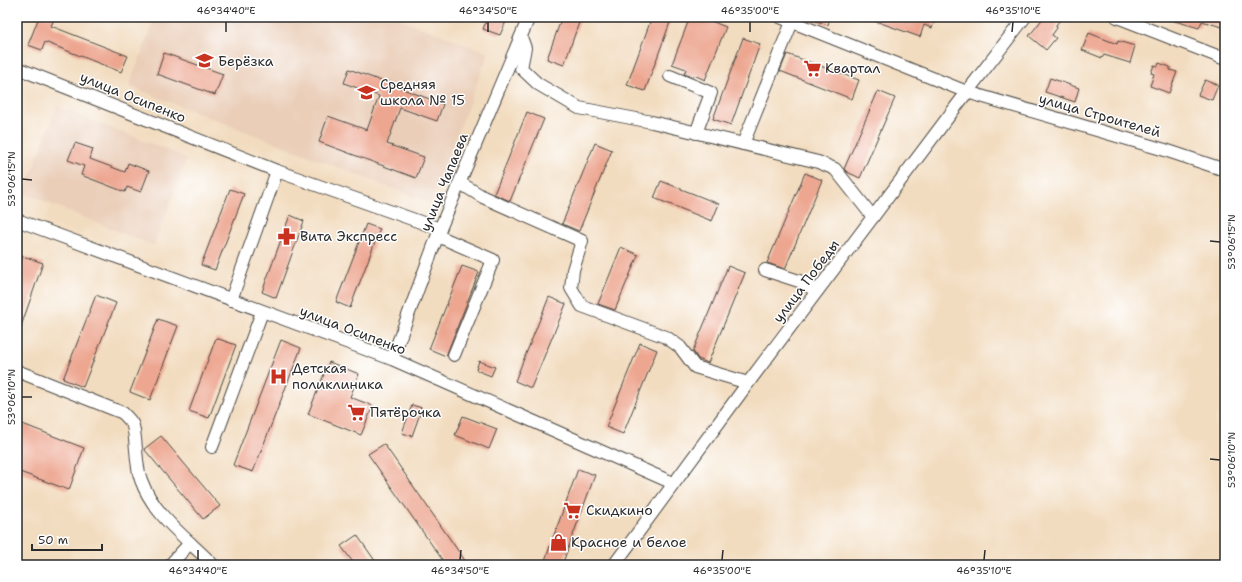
<svg xmlns="http://www.w3.org/2000/svg" width="1242" height="582" font-family="'Shantell Sans',sans-serif">
	<rect width="100%" height="100%" fill="#fff"/>
	<filter id="ink" filterUnits="userSpaceOnUse"><feTurbulence type="fractalNoise" baseFrequency=".025" numOctaves="2"/><feDisplacementMap in="SourceGraphic" scale="8" xChannelSelector="R" yChannelSelector="G"/><feConvolveMatrix kernelMatrix="1 2 1 2 8 2 1 2 1" color-interpolation-filters="sRGB"/></filter>
	<filter id="wash" filterUnits="userSpaceOnUse"><feTurbulence type="fractalNoise" baseFrequency=".012" numOctaves="4" result="noise"/><feDisplacementMap in="SourceGraphic" scale="16" xChannelSelector="R" yChannelSelector="G"/><feGaussianBlur stdDeviation="0.9" result="paint"/><feColorMatrix in="noise" values="0 0 0 0 0 0 0 0 0 0 0 0 0 0 0 0 0 1.4 0 .05"/><feComposite in="paint" operator="in"/></filter>
	<g filter="url(#wash)">
		<rect width="100%" height="100%" fill="#f2dcbf"/>
		<g fill="#eaceb8">
			<polygon points="155,17 395,17 489,53 430,203 129,86"/>
			<polygon points="57,106 187,158 154,246 24,193"/>
		</g>
		<g id="blocks">
			<g fill="#eda690">
				<polygon points="39,17 55,17 51,26 128,56 121,72 45,42 42,50 28,45"/>
				<polygon points="488,17 508,17 500,35 483,29"/>
				<polygon points="562,17 581,17 564,65 547,59"/>
				<polygon points="652,17 672,17 645,91 627,85"/>
				<polygon points="690,17 701,17 726,27 705,80 694,75 693,77 684,74 686,69 672,64"/>
				<polygon points="808,17 830,17 828,25 808,18"/>
				<polygon points="867,17 936,17 932,28 924,25 920,37 867,18"/>
				<polygon points="1044,17 1055,17 1060,20 1056,25 1057,28 1052,35 1056,38 1046,50 1029,36"/>
				<polygon points="1168,17 1225,17 1225,28 1202,21 1199,28 1168,19"/>
				<polygon points="1089,33 1117,44 1118,41 1135,46 1130,63 1104,55 1102,58 1082,50"/>
				<polygon points="743,38 760,44 731,125 713,119"/>
				<polygon points="164,53 223,74 215,95 157,74"/>
				<polygon points="787,54 859,80 852,99 780,71"/>
				<polygon points="1159,63 1170,67 1170,70 1177,72 1169,93 1150,86 1154,74 1151,73 1154,65 1158,66"/>
				<polygon points="349,69 443,104 437,121 400,108 387,144 424,157 416,178 319,142 328,116 367,130 379,96 344,83"/>
				<polygon points="1050,78 1079,88 1075,102 1045,92"/>
				<polygon points="1205,80 1218,85 1212,100 1198,95"/>
				<polygon points="878,91 895,98 860,178 847,172 844,169"/>
				<polygon points="527,112 544,119 510,201 494,194"/>
				<polygon points="75,143 93,149 90,159 125,172 128,163 149,171 141,192 127,187 125,192 81,175 84,166 68,160"/>
				<polygon points="595,143 612,150 579,231 562,224"/>
				<polygon points="805,173 822,180 785,269 767,263"/>
				<polygon points="661,181 719,204 712,221 654,198"/>
				<polygon points="230,189 244,194 215,270 201,265"/>
				<polygon points="290,215 304,221 276,298 262,292"/>
				<polygon points="366,224 380,229 350,308 336,302"/>
				<polygon points="621,247 638,255 615,310 598,304"/>
				<polygon points="23,256 43,263 18,335 17,335 17,273"/>
				<polygon points="462,266 479,272 446,356 429,349"/>
				<polygon points="728,266 745,273 708,363 698,359 693,351"/>
				<polygon points="96,295 116,303 83,387 63,379"/>
				<polygon points="549,297 566,304 531,388 515,381"/>
				<polygon points="158,319 178,326 150,400 130,392"/>
				<polygon points="216,338 236,345 209,418 189,411"/>
				<polygon points="281,340 301,348 253,472 233,465"/>
				<polygon points="640,343 657,350 623,434 606,427"/>
				<polygon points="479,361 495,367 491,376 476,370"/>
				<polygon points="329,362 359,374 350,397 373,406 361,435 308,414"/>
				<polygon points="412,405 422,408 412,436 402,433"/>
				<polygon points="463,416 497,429 489,449 455,435"/>
				<polygon points="20,423 84,448 69,490 17,471 17,431"/>
				<polygon points="161,436 220,506 203,519 144,449"/>
				<polygon points="384,444 468,565 446,565 368,454"/>
				<polygon points="578,469 595,475 562,565 548,565 544,563"/>
				<polygon points="357,535 378,565 355,565 341,546"/>
			</g>
		</g>
	</g>
	<g filter="url(#ink)">
		<use href="#blocks" fill-opacity="0" stroke="#494641" stroke-width="1"/>
		<g fill="none" stroke-linecap="round" stroke-linejoin="round">
			<defs>
				<g id="minor">
					<polyline points="780,17 967,92 1165,150 1225,170"/>
					<polyline points="1117,17 1225,59"/>
					<polyline points="521,37 525,48 521,68 538,84 579,108 652,122 818,162 835,169 873,217"/>
					<polyline points="17,68 277,171 440,229"/>
					<polyline points="670,76 711,93 696,133"/>
					<polyline points="743,144 794,17"/>
					<polyline points="460,183 483,197 582,241 573,270 571,288 582,306 666,337 680,347 695,367 748,383"/>
					<polyline points="17,220 392,359 673,483"/>
					<polyline points="438,236 493,260 454,355"/>
					<polyline points="765,270 799,281 817,291"/>
					<polyline points="231,300 277,171"/>
					<polyline points="392,359 440,229 529,17"/>
					<path d="M17 371 123 413C126 417 132 421 133 426 137 442 135 464 141 480 154 516 188 539 213 565"/>
					<polyline points="212,447 262,312"/>
					<polyline points="170,565 190,543"/>
					<polyline points="614,565 748,383 967,92 1025,17"/>
				</g>
			</defs>
			<use href="#minor" stroke="#494641" stroke-width="14"/>
			<use href="#minor" stroke="#fff" stroke-width="12"/>
		</g>
	</g>
	<path fill="none" stroke="#2b2b2b" stroke-width="1.5" d="M226 32V22M488 32V22M750 32V22M1012 32 1013 22M22 179 32 180M1210 241 1220 242M22 397H32M1210 459 1220 460M198 560V550M460 560 461 550M722 560 723 550M984 560 985 550"/>
	<defs>
		<symbol id="school-bare" viewBox="-9 -9 18 18"><path d="M0-5L7-2L0 1L-7-2ZM-4 1L0 2.5L4 1V4Q0 6-4 4Z" fill="#c8321e" stroke="#fff" stroke-width="2.5" paint-order="stroke"/></symbol>
		<symbol id="supermarket-bare" viewBox="-9 -9 18 18"><path d="M-6-5.5h2.5l.6 2H6L4.5 2H-2.5L-4.4-4H-6ZM-1.5 3.2a1.3 1.3 0 1 0 .1 0ZM3 3.2a1.3 1.3 0 1 0 .1 0Z" fill="#c8321e" stroke="#fff" stroke-width="2.5" paint-order="stroke"/></symbol>
		<symbol id="pharmacy-bare" viewBox="-9 -9 18 18"><path d="M-2-6h4v4h4v4h-4v4h-4v-4h-4v-4h4Z" fill="#c8321e" stroke="#fff" stroke-width="2.5" paint-order="stroke"/></symbol>
		<symbol id="hospital-bare" viewBox="-9 -9 18 18"><path d="M-5-5h3v3.5h4V-5h3V5h-3V1.5h-4V5h-3Z" fill="#c8321e" stroke="#fff" stroke-width="2.5" paint-order="stroke"/></symbol>
		<symbol id="shop-bare" viewBox="-9 -9 18 18"><path d="M-5-2.5h2.3a2.7 3.5 0 0 1 5.4 0H5L5.5 6h-11ZM-1.5-2.5h3a1.5 2.3 0 0 0-3 0Z" fill="#c8321e" stroke="#fff" stroke-width="2.5" paint-order="stroke"/></symbol>
	</defs>
	<g fill-rule="evenodd">
		<use href="#school-bare" x="192" y="48" width="25" height="25"/>
		<use href="#supermarket-bare" x="800" y="56" width="25" height="25"/>
		<use href="#school-bare" x="354" y="80" width="25" height="25"/>
		<use href="#pharmacy-bare" x="274" y="224" width="25" height="25"/>
		<use href="#hospital-bare" x="266" y="364" width="25" height="25"/>
		<use href="#supermarket-bare" x="344" y="400" width="25" height="25"/>
		<use href="#supermarket-bare" x="560" y="498" width="25" height="25"/>
		<use href="#shop-bare" x="546" y="530" width="25" height="25"/>
	</g>
	<g text-anchor="middle" stroke-width="3" stroke-linejoin="round" paint-order="stroke">
		<g font-size="14" fill="#2b2b2b" stroke="#fff" text-anchor="start">
			<text x="218" y="66">Берёзка</text>
			<text x="825" y="73">Квартал</text>
			<text x="380" y="89">Средняя<tspan x="380" dy="16">школа № 15</tspan></text>
			<text x="300" y="241">Вита Экспресс</text>
			<text x="292" y="373">Детская<tspan x="292" dy="16">поликлиника</tspan></text>
			<text x="370" y="417">Пятёрочка</text>
			<text x="586" y="515">Скидкино</text>
			<text x="571" y="547">Красное и белое</text>
		</g>
		<g font-size="14" fill="#2b2b2b" stroke="#fff">
			<text transform="translate(133 97) rotate(22)" y="5">улица Осипенко</text>
			<text transform="translate(1100 115) rotate(16)" y="5">улица Строителей</text>
			<text transform="translate(444 182) rotate(-68)" y="5">улица Чапаева</text>
			<text transform="translate(806 281) rotate(-53)" y="5">улица Победы</text>
			<text transform="translate(353 330) rotate(21)" y="5">улица Осипенко</text>
		</g>
	</g>
	<rect width="1242" height="582" fill="none" stroke="#fff" stroke-width="44"/>
	<path d="M32 544v6h70v-6" fill="none" stroke="#2b2b2b" stroke-width="2"/>
	<text x="38" y="544" font-size="12" fill="#2b2b2b" stroke="#ffffff" stroke-width="3" paint-order="stroke">50 m</text>
	<rect x="22" y="22" width="1198" height="538" fill="none" stroke="#2b2b2b" stroke-width="1.5"/>
	<g font-size="10" text-anchor="middle" fill="#2b2b2b">
		<text x="226" y="14">46°34'40"E</text>
		<text x="488" y="14">46°34'50"E</text>
		<text x="750" y="14">46°35'00"E</text>
		<text x="1013" y="14">46°35'10"E</text>
		<text transform="translate(11 179) rotate(-90)" y="4">53°06'15"N</text>
		<text transform="translate(1231 242) rotate(-90)" y="4">53°06'15"N</text>
		<text transform="translate(11 397) rotate(-90)" y="4">53°06'10"N</text>
		<text transform="translate(1231 460) rotate(-90)" y="4">53°06'10"N</text>
		<text x="198" y="574">46°34'40"E</text>
		<text x="460" y="574">46°34'50"E</text>
		<text x="722" y="574">46°35'00"E</text>
		<text x="984" y="574">46°35'10"E</text>
	</g>
</svg>
